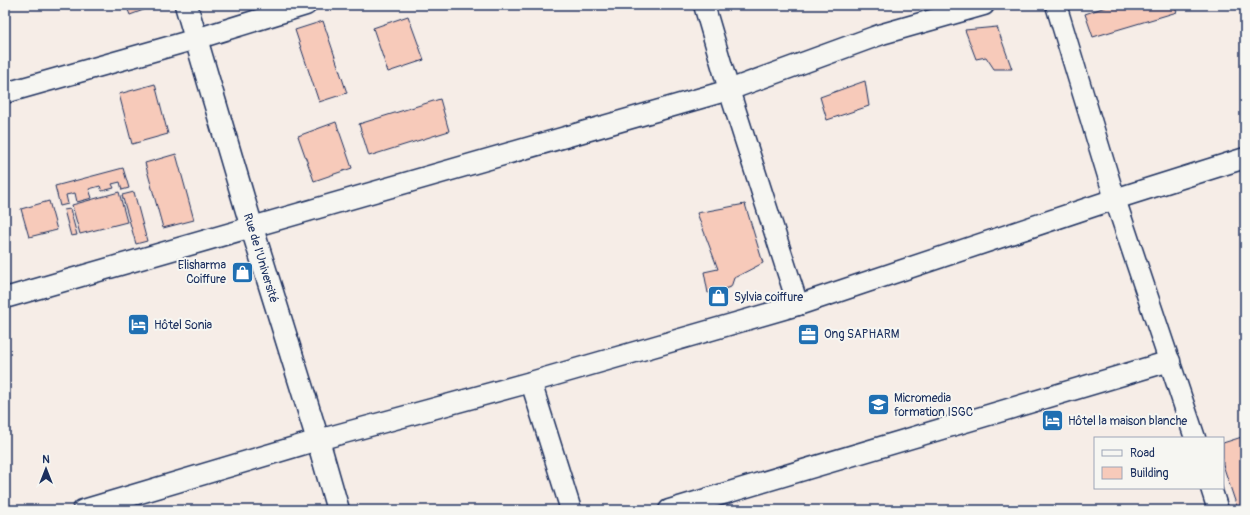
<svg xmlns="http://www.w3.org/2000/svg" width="1250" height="515" font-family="Pangolin,sans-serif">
	<rect width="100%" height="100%" fill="#f6ede7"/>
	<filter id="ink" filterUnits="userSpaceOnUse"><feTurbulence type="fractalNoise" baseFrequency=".025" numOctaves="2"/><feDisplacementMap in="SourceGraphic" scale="8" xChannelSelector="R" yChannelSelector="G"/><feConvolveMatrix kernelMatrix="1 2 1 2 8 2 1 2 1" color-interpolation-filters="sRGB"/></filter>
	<g filter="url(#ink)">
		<g fill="#f7caba" stroke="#1b2f5e">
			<polygon points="126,5 157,5 130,15"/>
			<polygon points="1111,5 1173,5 1177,12 1093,37 1085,14"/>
			<polygon points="408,16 424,60 388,72 373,28"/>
			<polygon points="323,21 347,93 319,102 295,30"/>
			<polygon points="997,27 1012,69 994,69 986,57 976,59 965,30"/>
			<polygon points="865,81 869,106 827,120 820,97"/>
			<polygon points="155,84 168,134 132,144 119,94"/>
			<polygon points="440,99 449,131 369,156 359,124"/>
			<polygon points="336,122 352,168 314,181 298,136"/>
			<polygon points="176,154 194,220 163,228 145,163"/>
			<polygon points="123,168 129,188 122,190 120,182 112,184 114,188 102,191 100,186 89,189 92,198 77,202 75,193 66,195 68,204 60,206 55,186"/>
			<polygon points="119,192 127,222 80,234 72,205"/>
			<polygon points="134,192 147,241 136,244 122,195"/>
			<polygon points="49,201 57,230 29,237 21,209"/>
			<polygon points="745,204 763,263 734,278 731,287 708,293 704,272 718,269 697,213"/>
			<polygon points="70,209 77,235 71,236 64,210"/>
			<polygon points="1245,436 1245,510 1238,510 1223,465 1223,443"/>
		</g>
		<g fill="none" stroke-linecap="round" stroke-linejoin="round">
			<defs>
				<g id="minor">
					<polyline points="704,5 729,90 798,305"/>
					<polyline points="1056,5 1115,199 1195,438"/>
					<polyline points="5,93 196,39 306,5"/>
					<polyline points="5,298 729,90 882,34 984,5"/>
					<polyline points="531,382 571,510"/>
					<polyline points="1211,488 1218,510"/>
					<polyline points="83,510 318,440 531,382 798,305 1115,199 1245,158"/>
					<polyline points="669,510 1170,361"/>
				</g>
				<polyline id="tertiary" points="186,5 252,228 318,440 338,510"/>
			</defs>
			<use href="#minor" stroke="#1b2f5e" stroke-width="23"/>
			<use href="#tertiary" stroke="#1b2f5e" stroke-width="25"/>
			<use href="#minor" stroke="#f6f6f2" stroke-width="20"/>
			<use href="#tertiary" stroke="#f6f6f2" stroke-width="22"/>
		</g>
	</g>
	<defs>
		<symbol id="shop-square" viewBox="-11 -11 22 22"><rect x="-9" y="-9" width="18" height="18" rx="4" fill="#1f6fb2" stroke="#f6f6f2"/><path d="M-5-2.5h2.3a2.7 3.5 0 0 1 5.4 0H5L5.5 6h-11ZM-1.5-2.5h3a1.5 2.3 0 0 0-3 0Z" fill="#fff"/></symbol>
		<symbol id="hotel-square" viewBox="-11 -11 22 22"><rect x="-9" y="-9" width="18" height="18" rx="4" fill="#1f6fb2" stroke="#f6f6f2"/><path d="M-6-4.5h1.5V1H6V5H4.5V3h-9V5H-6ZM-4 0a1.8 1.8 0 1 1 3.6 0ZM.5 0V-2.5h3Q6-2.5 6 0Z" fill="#fff"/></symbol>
		<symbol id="office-square" viewBox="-11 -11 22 22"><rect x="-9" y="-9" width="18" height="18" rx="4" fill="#1f6fb2" stroke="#f6f6f2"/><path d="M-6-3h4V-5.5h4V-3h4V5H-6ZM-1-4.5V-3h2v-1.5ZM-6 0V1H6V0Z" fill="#fff"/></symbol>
		<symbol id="school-square" viewBox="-11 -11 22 22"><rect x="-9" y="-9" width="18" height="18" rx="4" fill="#1f6fb2" stroke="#f6f6f2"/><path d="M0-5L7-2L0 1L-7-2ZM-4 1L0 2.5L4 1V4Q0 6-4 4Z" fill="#fff"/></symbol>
	</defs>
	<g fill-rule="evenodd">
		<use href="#shop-square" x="230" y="260" width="25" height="25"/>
		<use href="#shop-square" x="706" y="284" width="25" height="25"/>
		<use href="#hotel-square" x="126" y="312" width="25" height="25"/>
		<use href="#office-square" x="796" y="322" width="25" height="25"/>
		<use href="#school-square" x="866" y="392" width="25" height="25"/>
		<use href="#hotel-square" x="1040" y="408" width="25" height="25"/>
	</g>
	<g text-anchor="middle" stroke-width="4" stroke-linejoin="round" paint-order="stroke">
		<g font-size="12" fill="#1b2f5e" stroke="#f6f6f2">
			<text transform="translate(261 258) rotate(73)" y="4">Rue de l'Université</text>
		</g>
		<g font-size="12" fill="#1b2f5e" stroke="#f6f6f2" text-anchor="start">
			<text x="226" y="269" text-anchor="end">Elisharma<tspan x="226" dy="14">Coiffure</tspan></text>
			<text x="734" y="301">Sylvia coiffure</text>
			<text x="154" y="329">Hôtel Sonia</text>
			<text x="824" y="338">Ong SAPHARM</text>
			<text x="894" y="402">Micromedia<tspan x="894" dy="14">formation ISGC</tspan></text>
			<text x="1068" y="425">Hôtel la maison blanche</text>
		</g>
	</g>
	<rect width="1250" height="515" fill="none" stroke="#f6f6f2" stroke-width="20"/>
	<rect x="10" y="10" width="1230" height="495" fill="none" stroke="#1b2f5e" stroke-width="1.5" filter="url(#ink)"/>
	<rect x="1094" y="437" width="130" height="52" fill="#f6f6f2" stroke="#9ea6b7"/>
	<rect x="1102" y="450" width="20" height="6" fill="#f6f6f2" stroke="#9ea6b7"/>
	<text x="1130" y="457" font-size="12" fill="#1b2f5e">Road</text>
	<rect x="1102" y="467" width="20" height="12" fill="#f7caba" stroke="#9ea6b7"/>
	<text x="1130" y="477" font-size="12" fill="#1b2f5e">Building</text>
	<g transform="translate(46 469)" stroke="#f6f6f2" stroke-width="3" paint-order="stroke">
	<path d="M0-3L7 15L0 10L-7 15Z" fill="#1b2f5e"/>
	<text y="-6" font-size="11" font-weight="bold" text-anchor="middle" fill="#1b2f5e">N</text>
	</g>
</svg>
